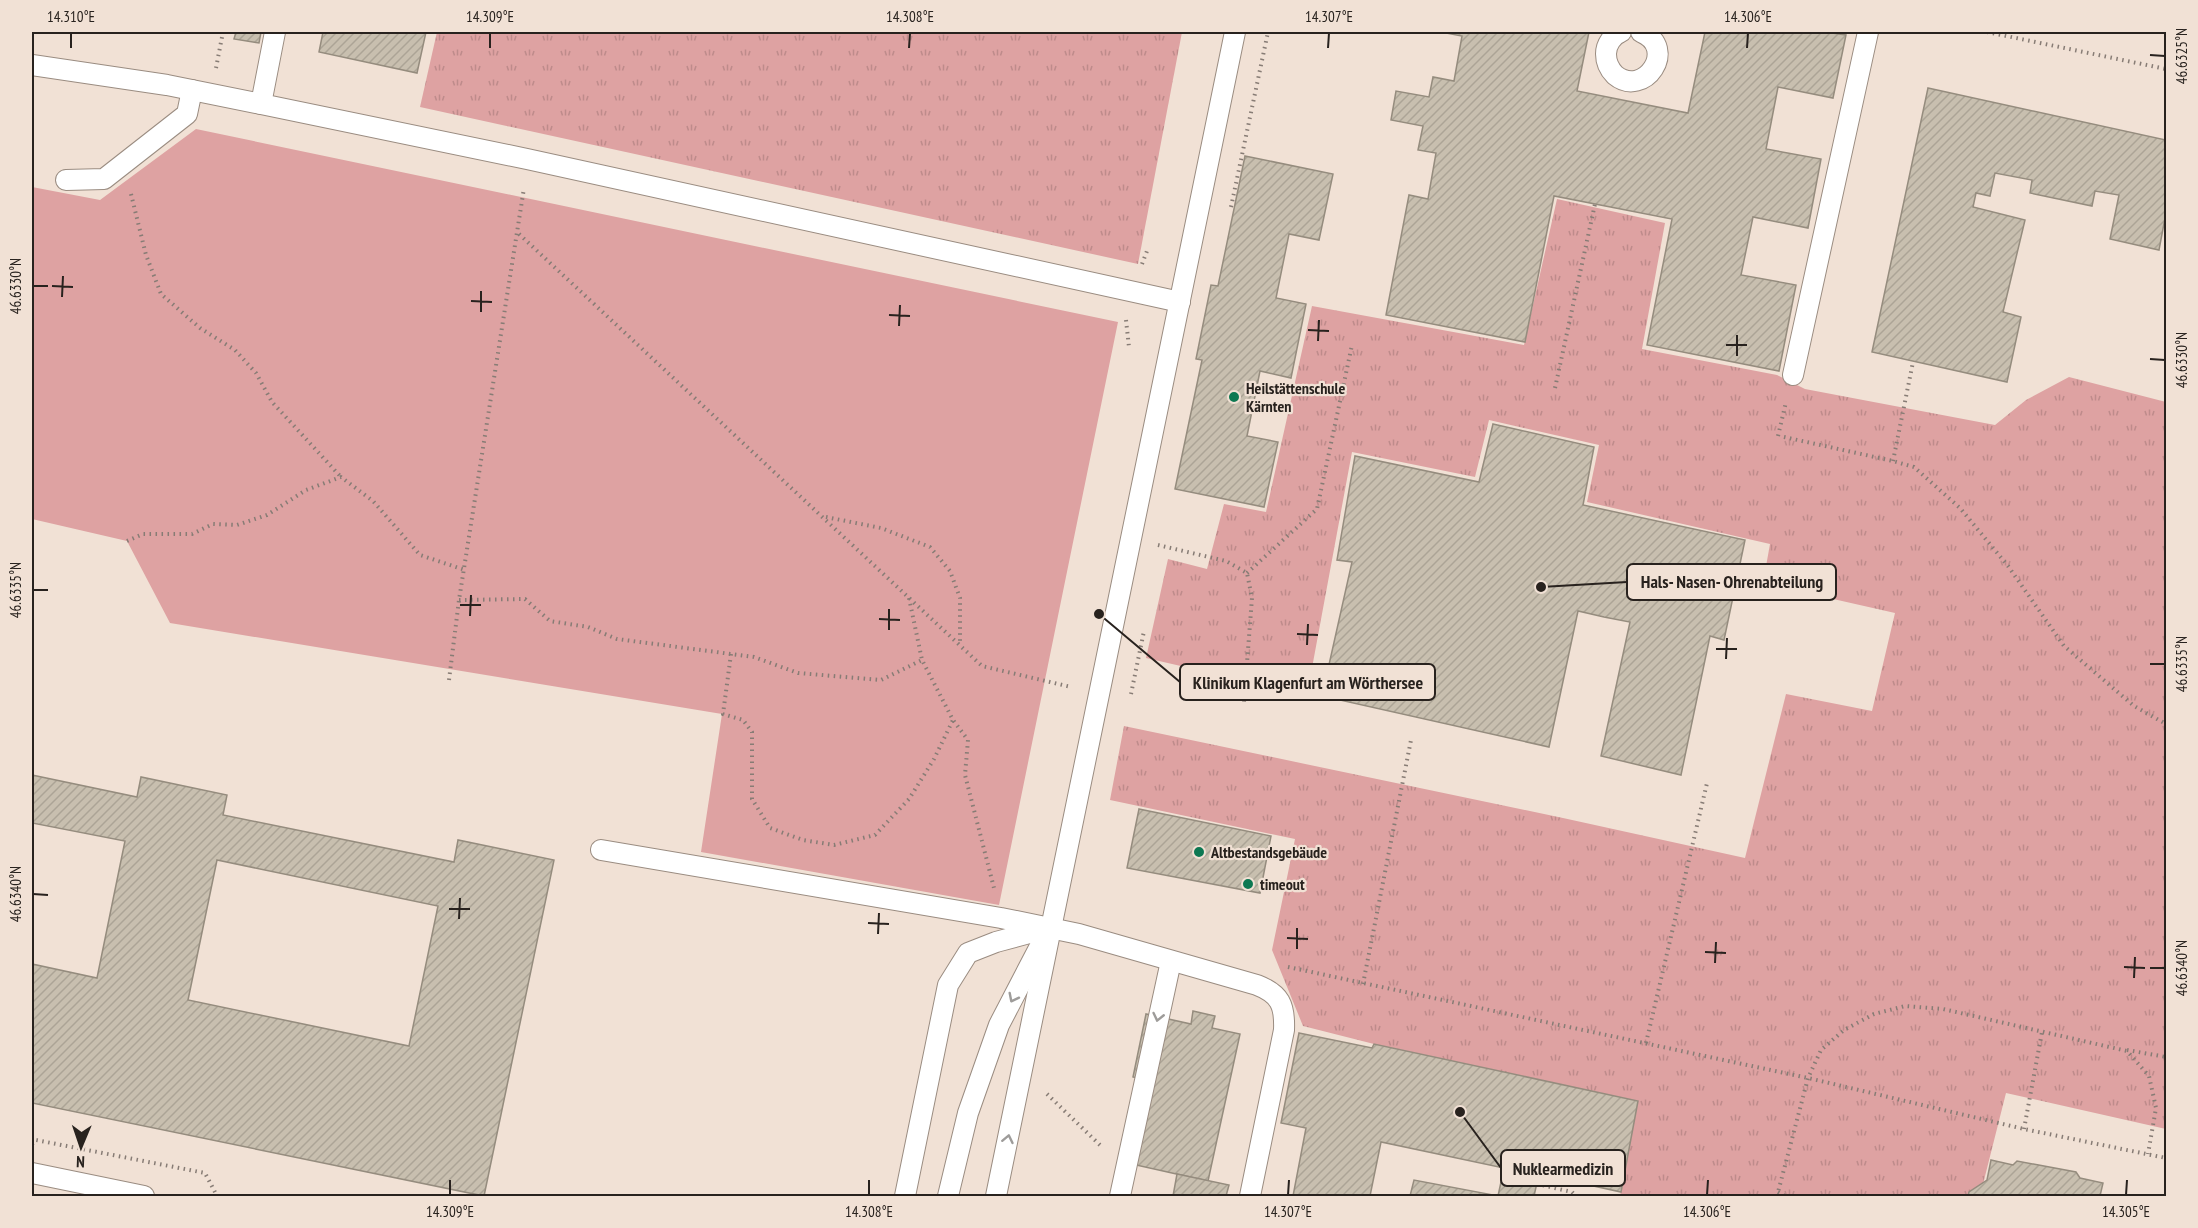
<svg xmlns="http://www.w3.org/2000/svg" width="2198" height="1228" font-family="'PT Sans Narrow',sans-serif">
	<defs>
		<pattern id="grass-tufts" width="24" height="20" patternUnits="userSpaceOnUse" patternTransform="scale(1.5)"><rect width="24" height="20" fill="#dea2a2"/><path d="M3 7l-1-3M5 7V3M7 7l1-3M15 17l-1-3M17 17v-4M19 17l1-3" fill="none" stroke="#be8b8b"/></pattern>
		<pattern id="building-hatch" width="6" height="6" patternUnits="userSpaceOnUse" patternTransform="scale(1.5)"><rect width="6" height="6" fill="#c8bfaf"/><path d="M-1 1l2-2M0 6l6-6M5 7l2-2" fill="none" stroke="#aca496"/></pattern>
	</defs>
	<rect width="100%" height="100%" fill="#f1e1d5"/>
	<g fill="url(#grass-tufts)">
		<polygon points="437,32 1182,32 1138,264 420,107"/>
		<polygon points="1557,199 1665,223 1642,349 1777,375 1805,389 1995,425 2026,400 2069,377 2166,402 2166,1129 2006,1093 1980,1196 1620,1196 1638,1101 1374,1044 1303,1026 1272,950 1295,839 1110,800 1124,726 1563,818 1745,858 1786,694 1872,711 1895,613 1763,583 1770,544 1587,502 1599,445 1489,420 1475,477 1352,452 1307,695 1146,658 1168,559 1207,569 1224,504 1266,512 1312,306 1524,345"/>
	</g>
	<polygon fill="#dea2a2" points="196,129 1118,322 999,905 701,852 722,714 170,623 127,541 32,519 32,187 100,200"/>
	<g fill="url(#building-hatch)" stroke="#958c7e" stroke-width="1.5" fill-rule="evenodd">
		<polygon points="236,32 261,32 259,43 234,39"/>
		<polygon points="323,32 426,32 417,73 319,52"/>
		<polygon points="1441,32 1589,32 1577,91 1688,113 1705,32 1825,32 1846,35 1833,98 1778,87 1766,149 1821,159 1808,228 1753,217 1741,275 1796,285 1779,371 1647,345 1672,219 1554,196 1525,342 1386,315 1409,195 1428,199 1436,153 1418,150 1423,126 1391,120 1396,91 1429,97 1433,77 1454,81 1462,36"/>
		<polygon points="1928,88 2166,140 2166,213 2159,250 2110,239 2119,195 2095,191 2092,206 2030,193 2032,180 1995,173 1990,196 1976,193 1973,207 2025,220 2003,312 2021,317 2007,382 1872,352"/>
		<polygon points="1245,156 1333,174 1319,240 1289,234 1276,298 1306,304 1291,378 1260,371 1247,436 1278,442 1264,507 1175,489 1202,360 1196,359 1211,285 1218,286"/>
		<polygon points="1493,424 1594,447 1583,505 1745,540 1724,640 1710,636 1681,775 1601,756 1630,622 1604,617 1578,611 1549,747 1322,696 1352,562 1337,560 1355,456 1479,482"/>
		<path d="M32 775 137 797 141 777 227 795 223 815 454 862 458 840 554 860 484 1196 32 1103V964L97 978 125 841 32 823ZM217 860 438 906 409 1046 188 1000Z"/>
		<polygon points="1139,809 1271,836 1260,893 1127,868"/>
		<polygon points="1193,1011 1215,1016 1212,1028 1240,1034 1208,1181 1136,1165 1154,1082 1133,1077 1146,1014 1191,1024"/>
		<polygon points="1299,1033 1372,1048 1374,1044 1638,1101 1621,1192 1539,1174 1534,1196 1410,1196 1414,1180 1498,1196 1504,1168 1381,1142 1370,1196 1293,1196 1306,1128 1281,1123"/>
		<polygon points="1991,1160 2013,1165 2017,1161 2076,1172 2080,1178 2103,1183 2100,1196 1968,1196 1969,1192 1987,1180"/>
		<polygon points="1177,1174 1229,1185 1226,1196 1173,1196"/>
	</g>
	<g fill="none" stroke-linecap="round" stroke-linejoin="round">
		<defs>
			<g id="service">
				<path d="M1621 32C1613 35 1606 44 1606 54 1606 62 1609 69 1615 75 1644 99 1679 48 1641 32"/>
				<polyline points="32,65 167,85 261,104 527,159 1180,302"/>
				<polyline points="261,104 275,32"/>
				<polyline points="66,180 104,179 187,114 192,90"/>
				<polyline points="1793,375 1868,32"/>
				<path d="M601 850 1001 918 1079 934 1257 985C1280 994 1285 1005 1284 1030L1250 1196"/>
				<polyline points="32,1173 144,1196"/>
				<polyline points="905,1196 948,985 968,953 996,942 1044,929"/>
				<polyline points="948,1196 968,1113 999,1025 1040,946"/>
				<polyline points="996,1196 1235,32"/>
				<polyline points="1120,1196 1171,961"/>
			</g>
		</defs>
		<use href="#service" stroke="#9a8c81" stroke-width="22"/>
		<g stroke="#877c75" stroke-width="4" stroke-dasharray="1.5 4.5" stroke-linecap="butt">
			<polyline points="1987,32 2166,69"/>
			<polyline points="216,68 223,32"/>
			<polyline points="131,194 146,255 161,294 200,328 235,350 256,373 272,402 341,477"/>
			<polyline points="1231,207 1268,32"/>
			<polyline points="519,234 982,666 1071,687"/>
			<polyline points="1142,264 1147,251"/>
			<polyline points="1126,320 1129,347"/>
			<polyline points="1555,388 1595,204"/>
			<polyline points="1778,436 1786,402"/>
			<polyline points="1784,437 1893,461 1914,467 1960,508 2008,566 2064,646 2134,706 2166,724"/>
			<polyline points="1893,461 1913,362"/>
			<polyline points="826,517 881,528 930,547 950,571 960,598 960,645"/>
			<polyline points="127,541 143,534 192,534 213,524 237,525 267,515 306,490 341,477 373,501 420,555 465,570"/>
			<polyline points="1158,545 1226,561 1247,573 1252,598 1244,702"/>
			<polyline points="1247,573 1317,509 1352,345"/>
			<polyline points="909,598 922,660 953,720 968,740 965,775 994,888"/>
			<polyline points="459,600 525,599 550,621 588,627 617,639 754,657 798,673 881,680 922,660"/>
			<polyline points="731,654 723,714 743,720 752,732 752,799 770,828 803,840 834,845 875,835 909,799 934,759 953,720"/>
			<polyline points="449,680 459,600 524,188"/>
			<polyline points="1131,694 1144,631"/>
			<polyline points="1288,967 1808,1078 2024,1129 2166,1158"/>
			<polyline points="1363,984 1411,740"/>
			<polyline points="1646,1043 1707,783"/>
			<polyline points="2127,1050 2166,1057"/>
			<polyline points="1047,1094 1102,1147"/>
			<polyline points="2024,1129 2042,1032"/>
			<polyline points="32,1144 36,1140 205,1173 217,1196"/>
			<polyline points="1537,1184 1572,1192 1576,1196"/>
			<polyline points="1778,1192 1785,1196"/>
			<polyline points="1777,1196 1808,1078 1821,1050 1844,1030 1874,1014 1905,1006 1943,1009 2127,1051 2149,1076 2156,1108 2148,1154"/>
		</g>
		<use href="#service" stroke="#fff" stroke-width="20"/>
	</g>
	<defs><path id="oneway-chevron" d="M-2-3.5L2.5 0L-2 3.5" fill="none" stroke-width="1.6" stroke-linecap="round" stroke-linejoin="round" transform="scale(1.5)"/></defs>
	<g stroke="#9e9c9a">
		<use href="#oneway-chevron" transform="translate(1013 998) rotate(117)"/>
		<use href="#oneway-chevron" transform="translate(1158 1017) rotate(103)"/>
		<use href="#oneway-chevron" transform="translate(1008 1139) rotate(-78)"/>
	</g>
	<path fill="none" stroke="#28221e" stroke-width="2" d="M71 48V33M490 48V33M909 48 910 33M1328 48 1329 33M1747 48 1748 33M2150 55 2165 56M33 286H48M52 286 73 287M62 297 63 276M471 301 492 302M481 312V291M889 315 910 316M899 326 900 305M1308 330 1329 331M1318 341 1319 320M1726 345H1747M1737 356V335M2150 359 2165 360M33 590H48M460 605H481M470 616 471 595M879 619 900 620M889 630V609M1297 634 1318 635M1307 645 1308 624M1716 649H1737M1726 659 1727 638M2150 664H2165M33 894 48 895M449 909H470M459 919 460 898M868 923 889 924M878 934 879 913M1287 938 1308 939M1297 949V928M1705 952 1726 953M1715 963 1716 942M2124 967 2145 968M2150 968H2165M2134 978 2135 957M450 1195V1180M869 1195V1180M1288 1195 1289 1180M1707 1195 1708 1180M2126 1195 2127 1180"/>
	<g fill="#0d7852" stroke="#f1e1d5" stroke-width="2">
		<circle cx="1234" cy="397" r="6"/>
		<circle cx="1199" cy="852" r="6"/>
		<circle cx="1248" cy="884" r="6"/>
	</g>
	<g text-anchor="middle" stroke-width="4.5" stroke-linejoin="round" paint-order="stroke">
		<g font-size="16" font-weight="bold" fill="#28221e" stroke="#f1e1d5" text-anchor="start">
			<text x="1246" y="394">Heilstättenschule<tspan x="1246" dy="18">Kärnten</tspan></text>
			<text x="1211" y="858">Altbestandsgebäude</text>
			<text x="1260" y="890">timeout</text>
		</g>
	</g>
	<path fill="none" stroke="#28221e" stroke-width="2" d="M1541 587L1627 582M1099 614L1180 682M1460 1112L1501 1168"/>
	<g fill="#28221e" stroke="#f1e1d5" stroke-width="2">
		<circle cx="1541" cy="587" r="6"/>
		<circle cx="1099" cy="614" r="6"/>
		<circle cx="1460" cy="1112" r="6"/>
	</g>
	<g fill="#f1e1d5" stroke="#28221e" stroke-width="2">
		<rect x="1627" y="564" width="209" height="36" rx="6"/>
		<rect x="1180" y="664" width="255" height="36" rx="6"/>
		<rect x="1501" y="1150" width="124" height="36" rx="6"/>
	</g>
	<g font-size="18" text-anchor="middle" font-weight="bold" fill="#28221e">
		<text x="1732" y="588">Hals- Nasen- Ohrenabteilung</text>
		<text x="1308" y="689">Klinikum Klagenfurt am Wörthersee</text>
		<text x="1563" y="1175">Nuklearmedizin</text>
	</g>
	<rect width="2198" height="1228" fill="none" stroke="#f1e1d5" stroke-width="66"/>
	<g transform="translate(81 1147) rotate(182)" stroke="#f1e1d5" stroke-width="4.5" paint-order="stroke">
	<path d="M0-4.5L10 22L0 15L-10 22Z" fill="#28221e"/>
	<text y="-9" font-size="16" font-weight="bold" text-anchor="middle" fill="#28221e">N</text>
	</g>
	<rect x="33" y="33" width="2132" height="1162" fill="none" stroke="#28221e" stroke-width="2"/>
	<g font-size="15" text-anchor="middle" fill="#28221e">
		<text x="71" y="22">14.310°E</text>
		<text x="490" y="22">14.309°E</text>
		<text x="910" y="22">14.308°E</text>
		<text x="1329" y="22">14.307°E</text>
		<text x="1748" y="22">14.306°E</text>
		<text transform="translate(2182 56) rotate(-90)" y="5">46.6325°N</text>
		<text transform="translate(16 286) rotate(-90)" y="5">46.6330°N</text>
		<text transform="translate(2182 360) rotate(-90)" y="5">46.6330°N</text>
		<text transform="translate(16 590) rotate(-90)" y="5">46.6335°N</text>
		<text transform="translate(2182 664) rotate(-90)" y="5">46.6335°N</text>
		<text transform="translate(16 894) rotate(-90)" y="5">46.6340°N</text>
		<text transform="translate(2182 968) rotate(-90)" y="5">46.6340°N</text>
		<text x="450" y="1217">14.309°E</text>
		<text x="869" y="1217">14.308°E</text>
		<text x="1288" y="1217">14.307°E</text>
		<text x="1707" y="1217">14.306°E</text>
		<text x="2126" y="1217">14.305°E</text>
	</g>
</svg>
